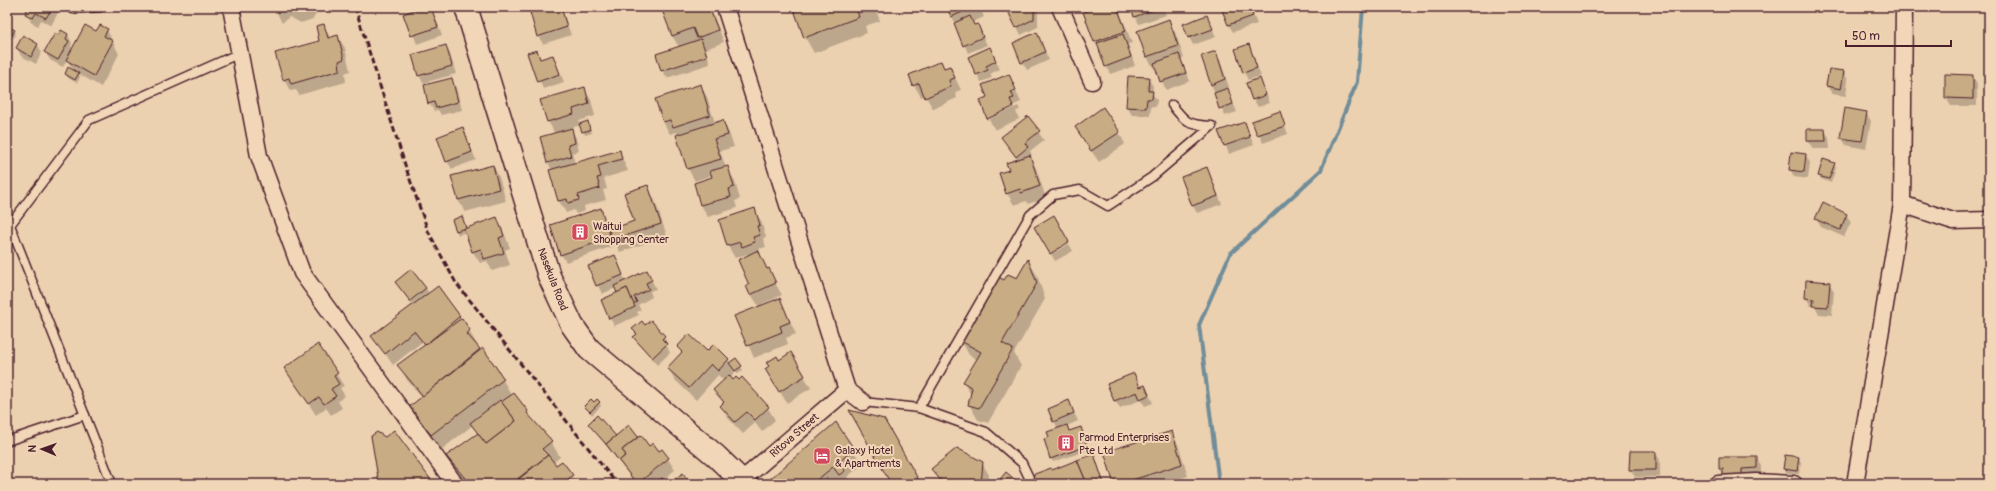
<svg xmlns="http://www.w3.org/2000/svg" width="1996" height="491" font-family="Pangolin,sans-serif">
	<rect width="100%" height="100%" fill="#ecd1b0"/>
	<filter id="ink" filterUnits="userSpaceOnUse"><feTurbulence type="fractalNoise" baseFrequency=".025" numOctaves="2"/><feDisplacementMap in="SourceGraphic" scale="8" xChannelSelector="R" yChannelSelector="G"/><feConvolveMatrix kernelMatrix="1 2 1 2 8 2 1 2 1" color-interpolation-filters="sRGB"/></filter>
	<g filter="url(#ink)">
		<g fill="#0003">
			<polygon points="24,7 61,7 51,26 41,20 38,26 31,22"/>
			<polygon points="274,7 318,7 319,8 313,19 301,23 289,17 282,23"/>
			<polygon points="392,7 408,7 394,11"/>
			<polygon points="425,7 431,7 442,35 417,44 405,14"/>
			<polygon points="550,7 561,7 571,35 543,44 538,36"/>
			<polygon points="673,7 710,7 724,42 706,49 710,64 667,78 662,70 679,47 672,36"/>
			<polygon points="794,7 875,7 880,21 865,26 867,33 814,53 805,37"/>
			<polygon points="948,7 980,7 984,17 973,22 975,26 977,25 987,45 968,53"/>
			<polygon points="1015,7 1036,7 1038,10 1038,27 1021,35 1009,10"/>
			<polygon points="1100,7 1118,7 1132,43 1128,44 1135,66 1110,74 1095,42"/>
			<polygon points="1134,7 1163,7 1166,15 1139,24 1135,16"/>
			<polygon points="1183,7 1192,7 1185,9"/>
			<polygon points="1235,7 1250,7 1257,24 1233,32 1228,24"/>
			<polygon points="1207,16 1216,37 1193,45 1189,37"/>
			<polygon points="1168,21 1175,32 1184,58 1181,59 1190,81 1166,90 1156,68 1154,69 1147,57 1138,31"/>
			<polygon points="323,25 331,39 338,37 345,48 350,71 345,73 346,82 299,95 296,90 290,91 284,79 320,42"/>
			<polygon points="7,29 14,30 16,34 14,38 8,35"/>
			<polygon points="107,30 119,54 101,87 79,74 80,77 77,83 68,78 66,74 74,71 67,60 63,67 50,60 45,52 59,36 68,35 72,43 71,46 73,50 96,33"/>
			<polygon points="1036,33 1049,60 1027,70 1022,62"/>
			<polygon points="37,44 42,52 36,64 21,56 17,48"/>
			<polygon points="445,46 450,54 456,74 423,83 419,75"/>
			<polygon points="1248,46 1261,76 1248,80 1244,72"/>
			<polygon points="990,48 1000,69 990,74 992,78 981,82 977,74"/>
			<polygon points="536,51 541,60 553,56 564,82 543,89 529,53"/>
			<polygon points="1215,52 1220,60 1229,87 1227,88 1237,112 1225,116 1211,84"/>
			<polygon points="7,56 12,64 7,71"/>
			<polygon points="950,67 961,90 955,92 957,98 933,109 925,95 921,97 914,85"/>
			<polygon points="1844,72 1848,80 1846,96 1832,94 1827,86"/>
			<polygon points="1008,75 1021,102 988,117 988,98"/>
			<polygon points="1972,76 1977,83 1977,106 1951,106 1946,98"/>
			<polygon points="1148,78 1153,86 1152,93 1157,100 1156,107 1151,106 1150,116 1132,115 1127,107"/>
			<polygon points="1260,79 1270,103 1258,107 1253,99"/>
			<polygon points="452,80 456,87 462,110 441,115 438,110 434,111 429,103"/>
			<polygon points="700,86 707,97 715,123 723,121 729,133 734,147 720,151 726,168 734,179 740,199 735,201 737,208 708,217 701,205 695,183 713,178 712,175 695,181 688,169 679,135 676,132 670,134 663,122"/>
			<polygon points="584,88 591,100 595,116 579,121 580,125 589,126 592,133 585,135 581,125 570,128 576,138 579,151 572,153 575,164 619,151 628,171 604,178 607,189 603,190 606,200 584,206 585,211 576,214 574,210 566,213 559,201 552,170 548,163 555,134 548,121"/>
			<polygon points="1018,106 1020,110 1016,111 1019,119 995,130 989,119"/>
			<polygon points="1279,112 1288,134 1263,143 1253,121"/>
			<polygon points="1866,113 1871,121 1866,149 1846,145 1841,137"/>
			<polygon points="1027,117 1044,140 1030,151 1032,155 1030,157 1036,168 1046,198 1028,204 1027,201 1014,205 1007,193 1010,171 1018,160 1002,138"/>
			<polygon points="1244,123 1254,145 1229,154 1220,132"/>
			<polygon points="463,128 476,160 452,169 447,161"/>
			<polygon points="1808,130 1825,130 1829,138 1830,149 1813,149 1808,141"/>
			<polygon points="1119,132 1125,144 1099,162 1083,139"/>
			<polygon points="1806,155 1810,163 1808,179 1794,177 1790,169"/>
			<polygon points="1834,164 1836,168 1831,183 1821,179 1819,175"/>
			<polygon points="493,166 499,177 506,201 465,212 458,200 452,177"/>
			<polygon points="1207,168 1222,204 1197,213 1193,206"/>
			<polygon points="647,186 654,198 667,236 620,252 613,240 614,246 566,262 561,254 600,210 609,231 635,222"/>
			<polygon points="754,210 761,221 766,237 763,238 766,247 759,249 761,254 759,255 782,295 762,304 762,306 780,299 796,334 786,338 788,344 754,358 736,317 759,307 751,294 748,256 747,254 735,258 728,246 720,221"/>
			<polygon points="1846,214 1851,222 1844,237 1821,227 1816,219"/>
			<polygon points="497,219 503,230 510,248 505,250 510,265 492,271 487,261 480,263 473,252 466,232 458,235 453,220 464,221 466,229"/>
			<polygon points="1069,244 1073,251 1055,261 1051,254"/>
			<polygon points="614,256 626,282 651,279 656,289 650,291 652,297 638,305 641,310 637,312 639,315 614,326 610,318 619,293 616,288 602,294 589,267"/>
			<polygon points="1028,261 1037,275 1045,299 1014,353 1021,366 988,423 978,420 969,404 971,395 964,382 977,360 969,355 961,340 1005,282 1017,280"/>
			<polygon points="1807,281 1829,283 1834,291 1832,315 1819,314 1815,306 1811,306 1806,298"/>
			<polygon points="396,282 426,288 429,294 460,316 478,346 477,347 503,380 512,396 551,442 560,457 553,463 556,467 561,462 577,484 467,484 456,471 448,456 478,434 473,425 441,450 419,422 410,407 422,398 407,380 399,365 425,346 422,342 393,365 373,336 413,306"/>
			<polygon points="645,326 664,337 668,344 667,346 670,353 657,365 635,337 637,335 633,330"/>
			<polygon points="318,346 344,386 340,388 345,396 338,401 342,408 331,415 326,408 316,415 285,368"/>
			<polygon points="678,347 728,359 730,363 741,367 743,370 738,374 736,371 730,377 733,381 738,382 742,379 768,408 775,420 762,432 755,423 743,434 728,418 721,406 724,404 715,390 724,381 718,375 696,400 675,380 668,368 682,353"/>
			<polygon points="778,361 804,376 811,388 787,403 773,381"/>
			<polygon points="1145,386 1153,403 1145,406 1141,400 1120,408 1115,401"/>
			<polygon points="599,402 601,406 592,415 585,406"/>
			<polygon points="1069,402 1078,421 1067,426 1070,432 1082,432 1089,450 1053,462 1051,458 1050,438 1058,429 1054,421"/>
			<polygon points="589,424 616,437 629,427 638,439 668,459 675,470 663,480 666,484 636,484"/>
			<polygon points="1171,432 1178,444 1188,476 1163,484 1115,484"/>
			<polygon points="853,450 862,465 847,477 851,484 844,484 843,482 840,484 771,484"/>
			<polygon points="1655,452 1660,460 1660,477 1635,477 1630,469"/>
			<polygon points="1093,455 1105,484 1037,484 1052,471"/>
			<polygon points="1756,458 1761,466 1761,476 1729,483 1720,469"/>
			<polygon points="1798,458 1801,462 1799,474 1786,473 1784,469"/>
			<polygon points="982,463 989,475 988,484 942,484 933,469"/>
		</g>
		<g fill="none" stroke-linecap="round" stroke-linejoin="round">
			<polyline stroke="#6f8d99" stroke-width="4" points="1219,484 1199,325 1230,254 1321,170 1357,82 1363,7"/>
		</g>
		<g fill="#c8ac83" stroke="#4a1f2b">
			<polygon points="26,7 53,7 46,18 36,13 33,18 25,14 28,8"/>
			<polygon points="285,7 306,7 294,11"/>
			<polygon points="422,7 431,7 438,27 411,36 403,14"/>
			<polygon points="547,7 561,7 567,27 537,37 530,12"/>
			<polygon points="670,7 709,7 718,30 697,38 693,28 672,36 662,10"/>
			<polygon points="793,7 867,7 857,11 859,17 804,38"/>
			<polygon points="947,7 974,7 951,17"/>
			<polygon points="1012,7 1034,7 1034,19 1016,28 1007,9"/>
			<polygon points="1097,7 1117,7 1126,31 1094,42 1083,12"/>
			<polygon points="1131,7 1162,7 1134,17"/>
			<polygon points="1232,7 1250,7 1253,16 1228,25 1222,10"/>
			<polygon points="1207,15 1213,29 1188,38 1183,24"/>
			<polygon points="970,16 974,25 978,24 983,37 963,46 954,23"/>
			<polygon points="1169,19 1178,46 1146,57 1137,31"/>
			<polygon points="324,24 328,38 338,35 344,59 339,61 340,70 291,84 289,78 283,80 275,53 319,41 316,26"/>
			<polygon points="85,25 96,31 100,25 108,29 104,36 113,41 94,76 66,60"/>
			<polygon points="7,26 15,30 12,35 7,33"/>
			<polygon points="61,30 68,34 66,39 69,41 58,60 44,52 55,33 58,35"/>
			<polygon points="1037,32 1045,52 1021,63 1013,43"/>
			<polygon points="1123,34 1131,57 1105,67 1097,43"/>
			<polygon points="23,35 38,44 31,57 16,48"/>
			<polygon points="701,39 707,56 661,71 656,54"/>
			<polygon points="1249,44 1257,68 1243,73 1235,49"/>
			<polygon points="446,45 452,66 418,76 412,55"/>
			<polygon points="990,47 996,61 986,66 988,70 976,75 968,57"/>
			<polygon points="537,50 540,59 553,55 560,74 537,82 527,53"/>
			<polygon points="1216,51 1225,79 1211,85 1201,56"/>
			<polygon points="1179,54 1186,73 1160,82 1154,63"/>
			<polygon points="941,61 944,68 950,66 955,78 949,80 951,86 925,98 919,83 913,86 909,75"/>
			<polygon points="68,67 79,73 75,80 65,74"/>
			<polygon points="1829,69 1844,71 1841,89 1826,86"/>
			<polygon points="1009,74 1016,90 1011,92 1014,98 1010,99 1013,107 987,119 980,100 987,97 982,85"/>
			<polygon points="1945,74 1973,75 1973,99 1945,98"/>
			<polygon points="1128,76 1149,77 1148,91 1153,91 1152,99 1147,99 1146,108 1126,107"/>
			<polygon points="452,78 458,102 436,108 434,102 428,104 424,85"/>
			<polygon points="1260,78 1266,95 1252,100 1246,83"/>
			<polygon points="701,84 710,115 673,127 670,120 663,122 655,99"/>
			<polygon points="585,87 589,104 573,109 574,114 547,122 540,100"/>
			<polygon points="1228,88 1233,104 1219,109 1214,93"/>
			<polygon points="1103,107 1120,132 1091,151 1075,127"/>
			<polygon points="1845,108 1867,112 1862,141 1840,138"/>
			<polygon points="1280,111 1285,126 1257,135 1252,121"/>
			<polygon points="1028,116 1040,131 1025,143 1028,147 1016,157 1001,137"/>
			<polygon points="723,120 728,135 714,139 721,159 687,169 676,135"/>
			<polygon points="588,121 590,130 582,132 579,124"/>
			<polygon points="1245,122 1250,137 1224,146 1218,131"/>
			<polygon points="463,127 472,152 446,162 437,137"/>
			<polygon points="572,128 575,143 568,145 571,156 547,163 540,137"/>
			<polygon points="1807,129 1825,129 1826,141 1807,141"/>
			<polygon points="620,150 622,159 598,166 601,177 597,178 600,188 578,195 579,200 568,203 567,199 558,201 549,170"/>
			<polygon points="1791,152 1806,154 1804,172 1789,170"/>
			<polygon points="1030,155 1040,186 1021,193 1020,189 1006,194 999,173 1009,170 1006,163"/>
			<polygon points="1823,159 1835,163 1829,179 1818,176"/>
			<polygon points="493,165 499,189 458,200 451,176"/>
			<polygon points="728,166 734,187 729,189 731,197 700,205 694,183 712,177 710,171"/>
			<polygon points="1207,167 1218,196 1192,206 1181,177"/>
			<polygon points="648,185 661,224 612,240 609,230 634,221 624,193"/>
			<polygon points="1823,202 1847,214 1840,230 1815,219"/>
			<polygon points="601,208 610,238 560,255 550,225"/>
			<polygon points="755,208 760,225 757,226 760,235 753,237 755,242 742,247 740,242 727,246 719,220"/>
			<polygon points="1054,215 1069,242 1050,254 1034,227"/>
			<polygon points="462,216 466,228 456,231 452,220"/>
			<polygon points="497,217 504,236 499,238 504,253 484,259 481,249 472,252 464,229"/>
			<polygon points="758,250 767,269 769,268 776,283 750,295 746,286 749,285 738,260"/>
			<polygon points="615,255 623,275 596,286 588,266"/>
			<polygon points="1028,259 1037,283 1002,343 1013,349 979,408 968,405 972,388 963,382 981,352 959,340 997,276 1004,280 1008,274 1017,278"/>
			<polygon points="411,269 426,288 410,301 395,282"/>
			<polygon points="647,270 652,280 646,283 649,289 634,297 637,302 633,304 627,288 617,293 614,286"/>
			<polygon points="1806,280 1830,282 1828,307 1813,306 1814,299 1805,298"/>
			<polygon points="438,286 460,316 425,345 414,331 385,354 371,336"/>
			<polygon points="627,288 635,307 609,319 601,300"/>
			<polygon points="780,298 790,322 780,326 782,332 747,346 734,316"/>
			<polygon points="462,318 470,330 467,334 480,349 423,396 397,365"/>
			<polygon points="651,320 665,336 662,339 667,344 652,358 633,337 637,334 632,329 642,321 645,325"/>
			<polygon points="689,334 707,351 714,344 729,359 718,371 711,364 689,388 667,368 682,352 677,347"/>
			<polygon points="318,344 338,373 334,376 339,384 331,389 336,396 324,404 319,397 309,404 284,368"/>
			<polygon points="483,348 504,379 431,435 409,407"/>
			<polygon points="791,352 805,376 779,392 765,369 769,366 766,363 777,356 779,360"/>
			<polygon points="736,358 742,366 735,371 729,363"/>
			<polygon points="1134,373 1140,387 1145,385 1149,395 1140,399 1137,392 1114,401 1107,384"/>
			<polygon points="729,375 733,380 736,377 739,380 742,377 769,407 755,420 747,412 735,422 720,406 724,402 713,390"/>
			<polygon points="514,393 528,411 527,413 552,441 542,449 548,455 511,484 470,484 446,456 478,433 486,444 516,421 501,402"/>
			<polygon points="591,399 594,402 597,399 600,402 590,412 584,406"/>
			<polygon points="500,400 516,421 486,444 470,423"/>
			<polygon points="1069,400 1074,413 1053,422 1048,409"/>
			<polygon points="849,410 884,419 921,484 891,484"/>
			<polygon points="597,415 616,436 606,444 588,424"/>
			<polygon points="836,422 854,449 839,462 845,471 839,475 833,467 812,484 770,484 771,478"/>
			<polygon points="629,425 638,437 622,450 626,455 619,461 606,444"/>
			<polygon points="1067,425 1069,431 1081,427 1087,446 1050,459 1044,439 1049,437 1047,432"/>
			<polygon points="394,430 434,484 379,484 371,436 377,432 385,437"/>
			<polygon points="1172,431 1182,464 1120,484 1114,484 1104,452"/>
			<polygon points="641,435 649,446 653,443 659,451 662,449 669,458 642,480 645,484 637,484 619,461 626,455 622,450"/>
			<polygon points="957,448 983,462 981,484 944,484 931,469"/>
			<polygon points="1630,451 1656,451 1656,470 1629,470"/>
			<polygon points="1094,454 1104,484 1087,484 1077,460"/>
			<polygon points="548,455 556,465 562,461 573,475 562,484 513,484"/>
			<polygon points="1785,455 1799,457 1797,471 1783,469"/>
			<polygon points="1719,457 1757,457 1757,468 1742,469 1742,476 1723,476 1723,469 1719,469"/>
			<polygon points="1077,460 1087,484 1036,484 1032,475 1051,468 1052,470"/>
			<polygon points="1006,472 1020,484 996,484"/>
			<polygon points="683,473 691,484 668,484"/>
			<polygon points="662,478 667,484 654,484"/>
		</g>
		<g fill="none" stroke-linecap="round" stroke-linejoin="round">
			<defs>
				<g id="lane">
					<polyline points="73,9 101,7"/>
					<polyline points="863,402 919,408 986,432 1022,463 1032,484"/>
					<path d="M919 408 1030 215 1053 195 1080 190 1108 206 1152 177 1212 126C1188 125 1186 123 1172 105"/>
					<polyline points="7,441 85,415"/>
					<polyline points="112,484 10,225 89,120 240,53"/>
				</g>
				<g id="street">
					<polyline points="231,7 259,156 302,273 455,484"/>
					<polyline points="725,7 847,390 863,402"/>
					<polyline points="1060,7 1092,81"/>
					<polyline points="1902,204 1953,221 1989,220"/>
					<polyline points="742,480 847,390"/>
					<polyline points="1718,484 1756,482 1794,484"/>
					<polyline points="1855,484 1902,204 1904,7"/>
				</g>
				<polyline id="secondary" points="466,7 549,276 572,325 589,349 716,456 745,484"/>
			</defs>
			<use href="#lane" stroke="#4a1f2b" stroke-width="11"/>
			<use href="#street" stroke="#4a1f2b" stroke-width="19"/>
			<use href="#secondary" stroke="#4a1f2b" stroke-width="25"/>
			<use href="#lane" stroke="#f1d6b8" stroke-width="8"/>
			<use href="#street" stroke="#f1d6b8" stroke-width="16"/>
			<use href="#secondary" stroke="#f1d6b8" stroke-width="22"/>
			<polyline stroke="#4a1f2b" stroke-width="3" stroke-dasharray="6 3" stroke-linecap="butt" points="355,7 407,171 428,231 456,283 617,484"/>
		</g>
	</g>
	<defs>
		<symbol id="building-square" viewBox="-11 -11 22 22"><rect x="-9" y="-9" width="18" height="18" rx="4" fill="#d1495b" stroke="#f1d6b8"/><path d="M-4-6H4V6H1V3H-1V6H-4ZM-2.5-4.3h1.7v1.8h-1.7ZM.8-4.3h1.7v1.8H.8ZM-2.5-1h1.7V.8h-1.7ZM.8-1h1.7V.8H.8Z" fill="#fff"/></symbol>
		<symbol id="hotel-square" viewBox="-11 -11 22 22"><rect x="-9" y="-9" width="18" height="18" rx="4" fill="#d1495b" stroke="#f1d6b8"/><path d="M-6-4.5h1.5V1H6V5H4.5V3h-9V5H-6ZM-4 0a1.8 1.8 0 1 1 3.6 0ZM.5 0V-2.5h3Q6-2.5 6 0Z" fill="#fff"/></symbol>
	</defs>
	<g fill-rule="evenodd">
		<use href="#building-square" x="570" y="222" width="20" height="20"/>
		<use href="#building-square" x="1056" y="433" width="20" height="20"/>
		<use href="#hotel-square" x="812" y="446" width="20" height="20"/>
	</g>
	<g text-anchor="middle" stroke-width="4" stroke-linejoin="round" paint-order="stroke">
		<g font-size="11" fill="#4a1f2b" stroke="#f1d6b8" text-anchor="start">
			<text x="593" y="230">Waitui<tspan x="593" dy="13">Shopping Center</tspan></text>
			<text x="1079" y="441">Parmod Enterprises<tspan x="1079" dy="13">Pte Ltd</tspan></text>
			<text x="835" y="454">Galaxy Hotel<tspan x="835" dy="13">&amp; Apartments</tspan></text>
		</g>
		<g font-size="11" fill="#4a1f2b" stroke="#f1d6b8">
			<text transform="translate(553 279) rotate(69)" y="4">Nasekula Road</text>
			<text transform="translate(794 435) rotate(-41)" y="4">Ritova Street</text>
		</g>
	</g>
	<rect width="1996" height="491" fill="none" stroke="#f1d6b8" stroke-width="24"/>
	<rect x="12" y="12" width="1972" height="467" fill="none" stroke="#4a1f2b" stroke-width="1.5" filter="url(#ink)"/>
	<g transform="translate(42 449) rotate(272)" stroke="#f1d6b8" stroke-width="3" paint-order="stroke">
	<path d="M0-3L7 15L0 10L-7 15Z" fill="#4a1f2b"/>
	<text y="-6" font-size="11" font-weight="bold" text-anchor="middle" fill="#4a1f2b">N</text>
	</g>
	<path d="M1846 40v6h105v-6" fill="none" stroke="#4a1f2b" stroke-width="2"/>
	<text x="1852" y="40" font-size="12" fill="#4a1f2b" stroke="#f1d6b8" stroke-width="3" paint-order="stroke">50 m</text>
</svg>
